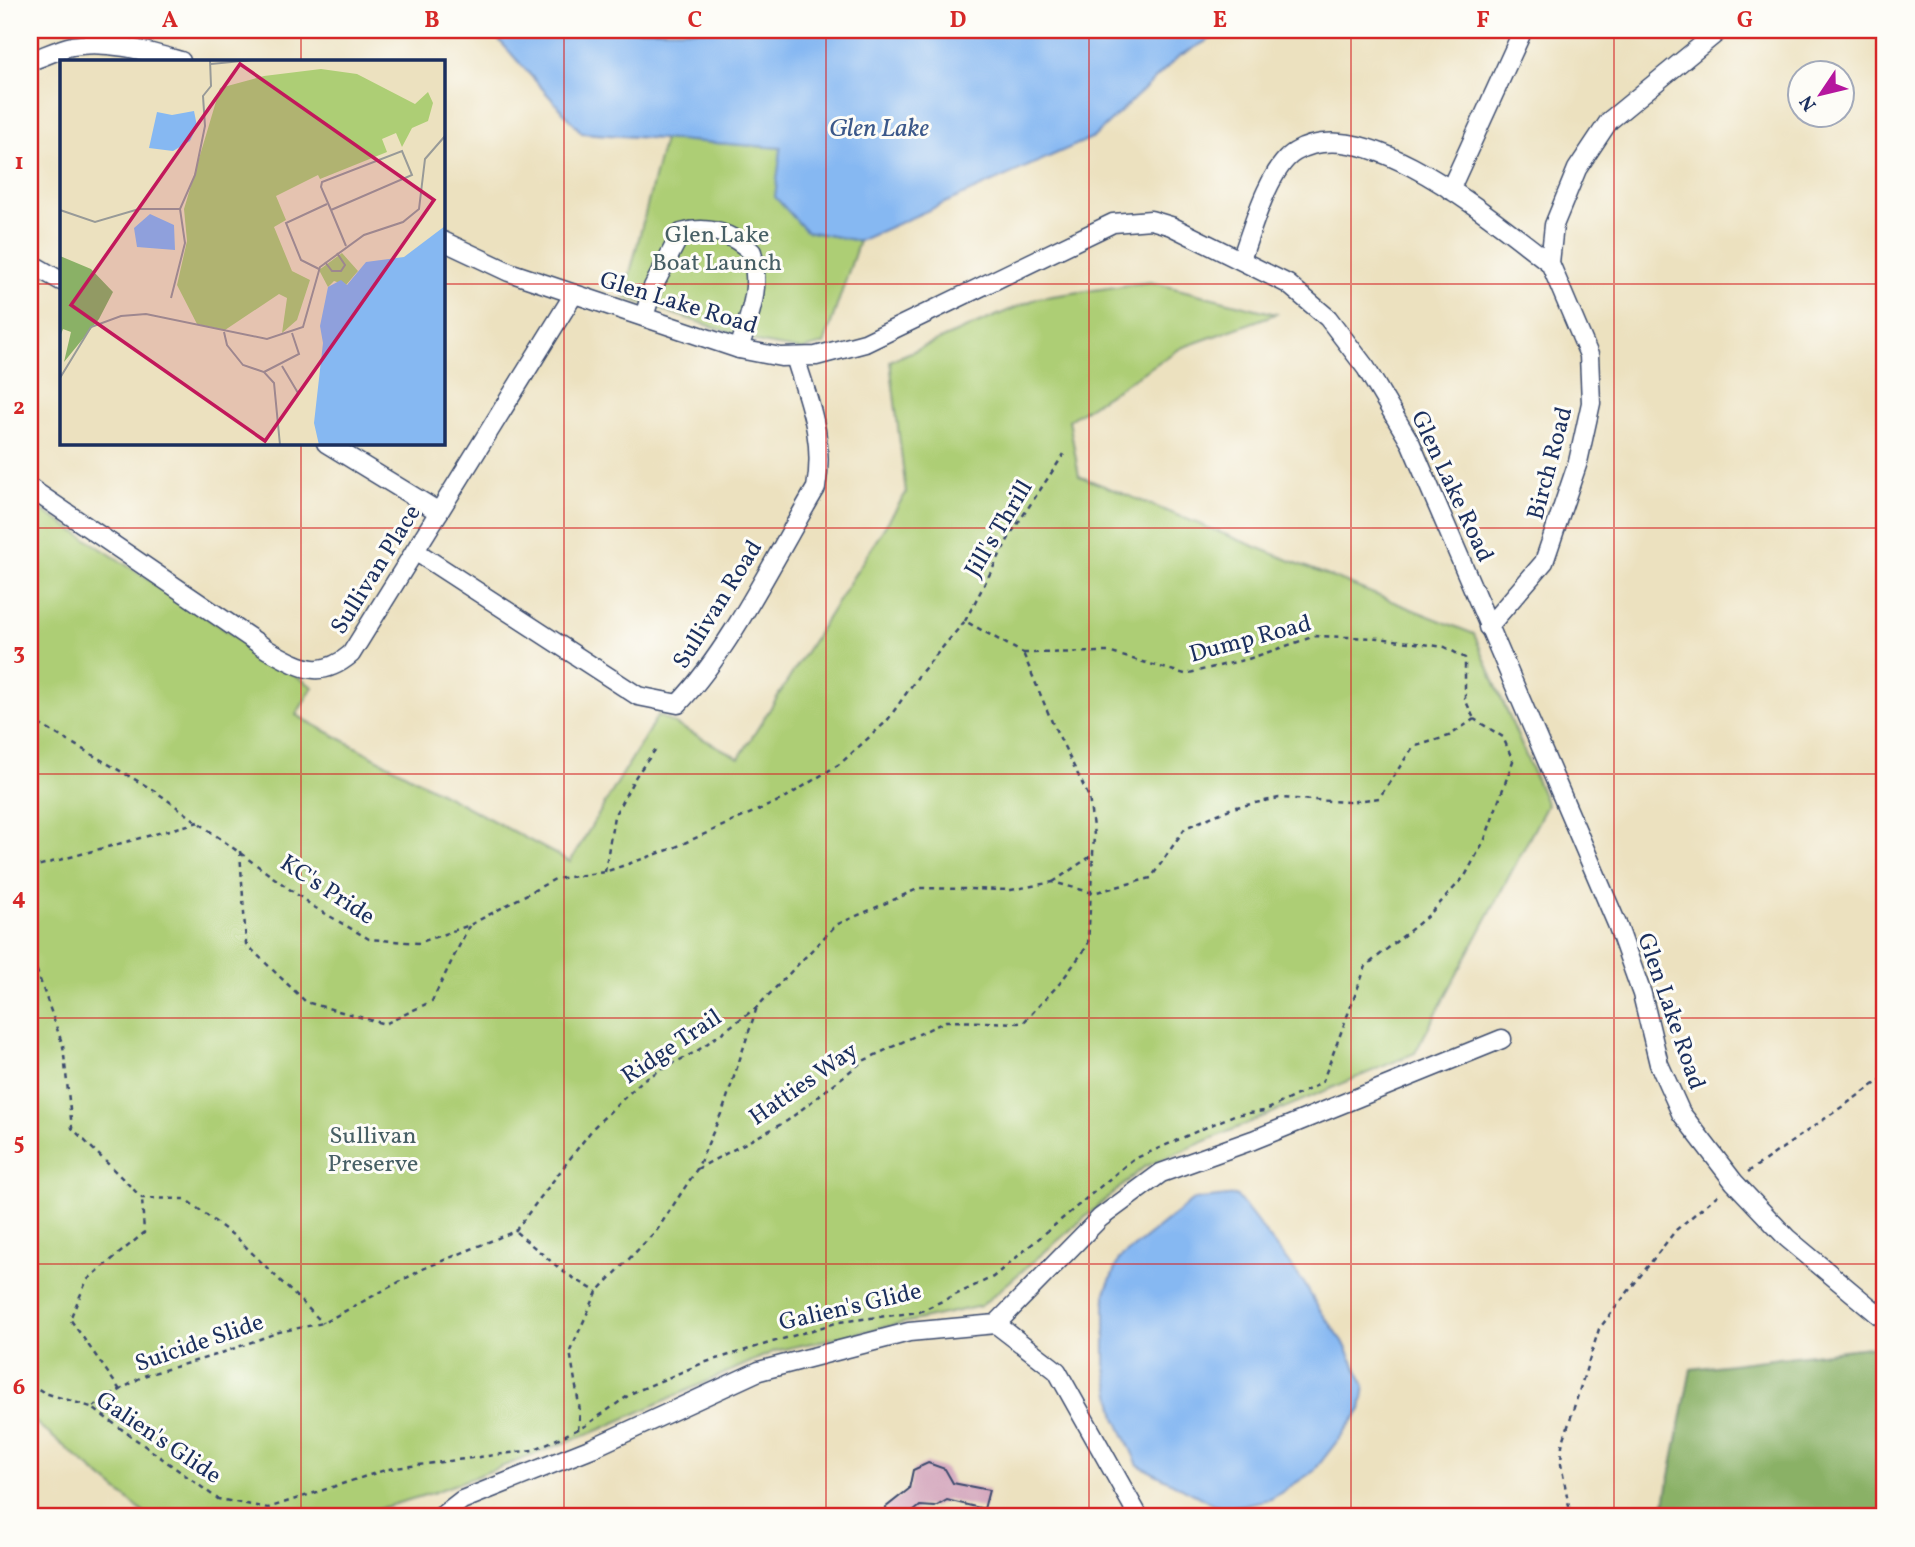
<svg xmlns="http://www.w3.org/2000/svg" width="1915" height="1547" font-family="Vollkorn,serif">
	<rect width="100%" height="100%" fill="#fdfcf7"/>
	<filter id="ink" filterUnits="userSpaceOnUse"><feTurbulence type="fractalNoise" baseFrequency=".0143" numOctaves="2"/><feDisplacementMap in="SourceGraphic" scale="14" xChannelSelector="R" yChannelSelector="G"/><feConvolveMatrix kernelMatrix="1 2 1 2 8 2 1 2 1" color-interpolation-filters="sRGB"/></filter>
	<filter id="wash" filterUnits="userSpaceOnUse"><feTurbulence type="fractalNoise" baseFrequency=".00686" numOctaves="4" result="noise"/><feDisplacementMap in="SourceGraphic" scale="28" xChannelSelector="R" yChannelSelector="G"/><feGaussianBlur stdDeviation="1.57" result="paint"/><feColorMatrix in="noise" values="0 0 0 0 0 0 0 0 0 0 0 0 0 0 0 0 0 1.4 0 .05"/><feComposite in="paint" operator="in"/></filter>
	<g filter="url(#wash)">
		<rect width="100%" height="100%" fill="#ece1bf"/>
		<g fill="#adce75" stroke="#647e6a" stroke-width="2">
			<polygon points="664,139 782,148 806,231 859,241 824,344 801,350 761,343 624,297"/>
			<polygon points="1150,282 1276,314 1181,348 1069,420 1079,476 1474,634 1547,805 1415,1053 1144,1167 981,1306 775,1351 599,1430 432,1493 351,1517 149,1517 30,1418 30,502 313,687 296,715 570,862 658,715 739,758 906,493 890,361 1038,298"/>
		</g>
		<polygon fill="#8ab166" stroke="#527062" stroke-width="2" points="1885,1345 1885,1517 1662,1517 1691,1369"/>
		<g fill="#86b8f2" stroke="#5074a8" stroke-width="2">
			<polygon points="490,30 1227,30 1179,56 1094,137 859,241 806,231 775,197 781,148 582,133"/>
			<polygon points="1236,1195 1304,1283 1319,1309 1343,1341 1365,1386 1361,1410 1314,1471 1271,1499 1222,1509 1138,1465 1116,1418 1105,1364 1105,1292 1119,1259 1193,1200"/>
		</g>
		<g id="blocks">
			<polygon fill="#d09fb7" points="928,1463 945,1469 953,1483 989,1490 984,1509 947,1500 935,1507 920,1506 907,1517 893,1517 885,1508 909,1489 913,1470"/>
		</g>
	</g>
	<g filter="url(#ink)">
		<use href="#blocks" fill-opacity="0" stroke="#3a4a6d" stroke-width="2"/>
		<g fill="none" stroke-linecap="round" stroke-linejoin="round">
			<defs>
				<g id="minor">
					<path d="M30 61C43 57 58 49 72 46 109 40 145 51 181 61"/>
					<polyline points="1450,190 1523,30"/>
					<polyline points="443,241 509,272 739,349 781,357 816,356 865,343 1113,223 1151,220 1171,226 1288,284 1328,318 1366,368 1411,444 1617,924 1642,994 1659,1064 1681,1113 1734,1182 1787,1238 1885,1320"/>
					<path d="M1241 260C1251 232 1269 167 1295 152 1366 109 1495 222 1550 263"/>
					<polyline points="30,263 61,281"/>
					<path d="M644 317 653 287 681 233C709 225 731 233 752 252 761 290 750 313 739 349"/>
					<polyline points="326,443 439,512"/>
					<path d="M30 488 268 650C300 667 319 681 351 654L574 294"/>
					<path d="M415 551 638 696 678 704C731 649 776 555 816 488 825 438 809 403 795 357"/>
					<polyline points="1488,627 1544,562 1578,462 1591,403 1589,355 1550,263 1554,225 1577,169 1609,121 1720,30"/>
					<polyline points="996,1324 1057,1371 1139,1517"/>
					<polyline points="440,1517 462,1500 592,1448 759,1371 909,1332 996,1324 1100,1218 1161,1173 1253,1140 1502,1039"/>
				</g>
			</defs>
			<use href="#minor" stroke="#3a4a6d" stroke-width="21"/>
			<g stroke="#3a4a6d" stroke-width="2.5" stroke-dasharray="5 5" stroke-linecap="butt">
				<polyline points="965,621 1012,532 1064,454"/>
				<polyline points="1023,653 1108,652 1185,674 1248,659 1315,636 1379,638 1445,647 1465,658 1465,699 1474,719"/>
				<polyline points="30,719 155,791 314,907 369,939 418,943 470,925 555,879 605,872 671,849 783,799 841,763 887,721 919,675 965,621 1023,653"/>
				<polyline points="240,851 246,944 306,1002 385,1024 432,1001 469,926"/>
				<polyline points="30,868 199,822"/>
				<polyline points="605,872 614,816 636,776 658,746"/>
				<polyline points="1053,882 1094,854"/>
				<polyline points="30,951 63,1046 72,1128 142,1198 185,1199 238,1239 323,1323"/>
				<polyline points="697,1169 787,1121 863,1061 946,1021 1023,1023 1060,983 1088,945 1094,835 1089,797 1052,722 1023,653"/>
				<polyline points="1748,1172 1885,1077"/>
				<polyline points="516,1232 565,1273 597,1292"/>
				<polyline points="30,1384 45,1393 91,1407 218,1499 268,1508 388,1469 533,1450 585,1426 632,1393 703,1363 839,1322 919,1312 993,1277 1132,1160 1234,1115 1264,1111 1322,1083 1366,966 1429,915 1465,876 1485,839 1513,761 1503,737 1474,719"/>
				<polyline points="120,1390 70,1319 87,1280 144,1233 142,1198"/>
				<polyline points="93,1407 143,1376 216,1355 279,1332 323,1323 425,1268 515,1231 594,1127 644,1079 697,1051 757,1007 836,925 920,888 1011,890 1053,882 1093,893 1151,878 1185,828 1232,808 1279,798 1348,802 1379,798 1413,747 1449,736 1474,719"/>
				<polyline points="578,1430 580,1411 570,1351 597,1292 657,1230 697,1169 724,1107 757,1007"/>
				<polyline points="1571,1517 1561,1464 1562,1445 1599,1329 1676,1230 1720,1193"/>
			</g>
			<use href="#minor" stroke="#fff" stroke-width="18"/>
		</g>
	</g>
	<path fill="none" stroke="#d62828" stroke-width="2" stroke-opacity="0.55" d="M301 30V61M564 30V1517M826 30V1517M1089 30V1517M1351 30V1517M1614 30V1517M30 284H61M443 284H1885M301 443V1517M30 528H1885M30 774H1885M30 1018H1885M30 1264H1885"/>
	<g text-anchor="middle" stroke-width="6" stroke-linejoin="round" paint-order="stroke">
		<g font-size="24" fill="#475f65" stroke="#fdfcf7">
			<text x="717" y="242">Glen Lake<tspan x="717" dy="28">Boat Launch</tspan></text>
			<text x="373" y="1143">Sullivan<tspan x="373" dy="28">Preserve</tspan></text>
		</g>
		<g font-size="24" fill="#1b2f5e" stroke="#fdfcf7">
			<text transform="translate(679 302) rotate(17)" y="8">Glen Lake Road</text>
			<text transform="translate(1549 463) rotate(-75)" y="8">Birch Road</text>
			<text transform="translate(1453 486) rotate(65)" y="8">Glen Lake Road</text>
			<text transform="translate(998 528) rotate(-59)" y="8">Jill's Thrill</text>
			<text transform="translate(375 569) rotate(-58)" y="8">Sullivan Place</text>
			<text transform="translate(717 604) rotate(-58)" y="8">Sullivan Road</text>
			<text transform="translate(1250 638) rotate(-15)" y="8">Dump Road</text>
			<text transform="translate(328 889) rotate(33)" y="8">KC's Pride</text>
			<text transform="translate(1672 1011) rotate(71)" y="8">Glen Lake Road</text>
			<text transform="translate(671 1046) rotate(-34)" y="8">Ridge Trail</text>
			<text transform="translate(803 1083) rotate(-35)" y="8">Hatties Way</text>
			<text transform="translate(850 1306) rotate(-13)" y="8">Galien's Glide</text>
			<text transform="translate(199 1342) rotate(-19)" y="8">Suicide Slide</text>
			<text transform="translate(159 1437) rotate(34)" y="8">Galien's Glide</text>
		</g>
		<g font-size="26" font-style="italic" fill="#3b588a" stroke="#fdfcf7">
			<text x="879" y="136">Glen Lake</text>
		</g>
	</g>
	<g transform="translate(60 60)">
		<rect width="385" height="385" fill="#ece1bf"/>
		<path d="M261 9 297 14 355 44 368 32 373 43 368 61 352 68 342 87 336 73 322 79 327 92 260 119 258 115 216 136 226 160 214 167 232 211 250 220 237 260 222 273 227 238 219 234 165 270 137 264 117 225 127 181 124 149 160 28 204 16ZM282 193 298 211 286 225 274 221 268 227 259 210Z" fill="#adce75"/>
		<path d="M0 196 31 209 53 232 39 259 4 302 11 272 3 269 0 277Z" fill="#8ab166"/>
		<path d="M134 51 137 66 130 81 113 91 89 88 97 52 112 55ZM90 154 114 165 115 190 77 187 74 168ZM385 166V385H259L254 363 263 283 260 266 268 227 281 220 287 225 306 202 344 197Z" fill="#86b8f2"/>
		<path fill="none" stroke="#989a98" stroke-width="2" d="M151 4 192 0M0 150 35 162 79 149H120M271 150 352 115 342 91 262 122 261 127 271 150 286 186M265 202 272 211H281L285 205 277 193M259 209 241 200 226 163 267 144M111 238 125 183 120 149 135 115 145 66 143 36 151 26 150 0M164 272 167 285 183 305 204 312 214 323 220 385M222 306 238 333M204 312 239 294 232 273M0 318 31 267 61 256 86 254 207 279 243 267 260 207 304 175 343 162 359 149 365 99 385 76"/>
		<path fill="#c2185b" fill-opacity="0.15" stroke="#c2185b" stroke-width="3.5" d="M180 4 374 140 205 381 11 245Z"/>
		<rect width="385" height="385" fill="none" stroke="#1b2f5e" stroke-width="3.5"/>
	</g>
	<rect width="1915" height="1547" fill="none" stroke="#fdfcf7" stroke-width="77"/>
	<g transform="translate(1821 94) rotate(235)"><circle r="33" fill="#fdfcf7" stroke="#a3aaba" stroke-width="2"/>
	<path d="M0-5L12 26L0 18L-12 26Z" fill="#b5179e"/>
	<text y="-10" font-size="19" font-weight="bold" text-anchor="middle" fill="#1b2f5e">N</text>
	</g>
	<rect x="38" y="38" width="1838" height="1470" fill="none" stroke="#d62828" stroke-width="2.5"/>
	<g font-size="23" text-anchor="middle" font-weight="bold" fill="#d62828">
		<text x="170" y="27">A</text>
		<text x="432" y="27">B</text>
		<text x="695" y="27">C</text>
		<text x="958" y="27">D</text>
		<text x="1220" y="27">E</text>
		<text x="1483" y="27">F</text>
		<text x="1745" y="27">G</text>
		<text x="19" y="169">1</text>
		<text x="19" y="414">2</text>
		<text x="19" y="659">3</text>
		<text x="19" y="904">4</text>
		<text x="19" y="1149">5</text>
		<text x="19" y="1394">6</text>
	</g>
</svg>
